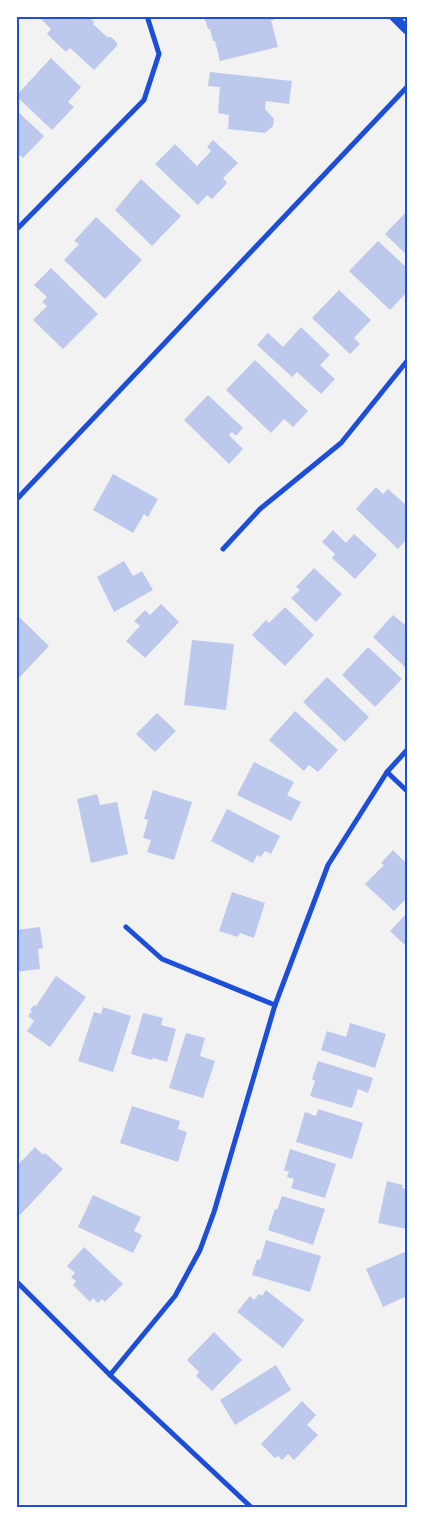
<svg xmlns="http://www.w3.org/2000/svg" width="423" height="1524" font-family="Roboto,sans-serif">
	<rect width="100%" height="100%" fill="#f2f2f2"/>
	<g fill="#bdc9ec">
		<polygon points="38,16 88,16 94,22 93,24 107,37 111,37 117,43 117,46 94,70 70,48 66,52 47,34 51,29"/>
		<polygon points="208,16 273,16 274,20 271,20 278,47 220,61 215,41 213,41 210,29 208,29 204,17"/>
		<polygon points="51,58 81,87 68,102 74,107 52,130 16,96"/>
		<polygon points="210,72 292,81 289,104 266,101 265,109 274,119 273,126 265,133 228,129 229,115 218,113 220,87 208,86"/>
		<polygon points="16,110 44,136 23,158 16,152"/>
		<polygon points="213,140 238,163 223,178 227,183 212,199 207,195 198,205 155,164 175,144 197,166 211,151 207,147"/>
		<polygon points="141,179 181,216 152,246 115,210"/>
		<polygon points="407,211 407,255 385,234"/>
		<polygon points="96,217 142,260 105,299 64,260 79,244 74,241"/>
		<polygon points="378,241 407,268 407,292 390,310 349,271"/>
		<polygon points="51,268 98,314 63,349 33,320 47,306 42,302 47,297 34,285"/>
		<polygon points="339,290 371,320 354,338 360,344 350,354 312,318"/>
		<polygon points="301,327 330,355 320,365 335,379 321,394 297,372 292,377 257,345 268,333 283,347"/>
		<polygon points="255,360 308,411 293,427 284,419 271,433 226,390"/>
		<polygon points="208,395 243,428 236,436 232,432 229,435 243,449 229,464 184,420"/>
		<polygon points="113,474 158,499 148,517 144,514 133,533 93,510"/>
		<polygon points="376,487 383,494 388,489 407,506 407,539 398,549 356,509"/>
		<polygon points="333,530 346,543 354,534 377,555 355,579 332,558 335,554 322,542"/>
		<polygon points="124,561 133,576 142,571 153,590 114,612 97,577"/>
		<polygon points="314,568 342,594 316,622 291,598 300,590 296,587"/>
		<polygon points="161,604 179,622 145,658 126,641 140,626 134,621 145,610 150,615"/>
		<polygon points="285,607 314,635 285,666 252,635 266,620 269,623"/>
		<polygon points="393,615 405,625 407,623 407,669 373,637"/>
		<polygon points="19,617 49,646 16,681 16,620"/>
		<polygon points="192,640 234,644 226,710 184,705"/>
		<polygon points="368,647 402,679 375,707 342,675"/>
		<polygon points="327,677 369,717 345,742 303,702"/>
		<polygon points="295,711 338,750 318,772 309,765 304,771 269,740"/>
		<polygon points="157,713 176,731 155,752 136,734"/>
		<polygon points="254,762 294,782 287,795 301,802 291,821 237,795"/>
		<polygon points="153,790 192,802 174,860 147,852 151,840 143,838 148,820 144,819"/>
		<polygon points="97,794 100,805 117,802 128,854 91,863 77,799"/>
		<polygon points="227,809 280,836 271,854 265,851 261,857 257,855 253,863 211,841"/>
		<polygon points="393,850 407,864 407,898 394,911 365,884 384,865 381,863"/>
		<polygon points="232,892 265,903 254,938 240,933 238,937 219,931"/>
		<polygon points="407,913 407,947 390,931"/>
		<polygon points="40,927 43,948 38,949 40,969 16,972 16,930"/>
		<polygon points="56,976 86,997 50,1047 27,1031 34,1021 28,1016 32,1011 30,1010 34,1005 36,1006"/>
		<polygon points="103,1007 131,1016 113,1072 78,1061 94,1012 101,1014"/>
		<polygon points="143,1013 163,1018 161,1025 176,1029 167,1062 153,1058 152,1060 131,1054"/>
		<polygon points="350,1023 386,1034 375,1068 321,1050 327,1031 346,1037"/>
		<polygon points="186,1033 205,1038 200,1056 215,1061 203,1098 169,1088"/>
		<polygon points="318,1061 373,1078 368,1093 358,1089 352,1108 310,1096 315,1081 312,1079"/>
		<polygon points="132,1106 180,1121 178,1129 187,1132 178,1162 120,1143"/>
		<polygon points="318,1109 363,1123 352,1159 296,1142 305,1112 316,1116"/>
		<polygon points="35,1147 43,1155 45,1153 63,1169 20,1215 16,1212 16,1167"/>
		<polygon points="290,1149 336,1164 325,1198 291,1188 294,1179 287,1177 289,1172 284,1170"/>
		<polygon points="387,1181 403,1185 402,1188 407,1189 407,1229 378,1223"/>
		<polygon points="93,1195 141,1217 134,1231 142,1235 133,1253 78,1227"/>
		<polygon points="282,1196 325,1209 313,1245 268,1230 275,1209 277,1210"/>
		<polygon points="266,1240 321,1256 310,1292 252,1275 257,1259 260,1260"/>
		<polygon points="84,1247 123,1284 105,1302 102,1299 98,1303 93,1298 90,1302 73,1285 76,1281 71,1277 75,1273 67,1266"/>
		<polygon points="407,1251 407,1296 383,1307 366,1269"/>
		<polygon points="266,1290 304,1320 283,1348 237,1312 250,1296 254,1300 259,1294 262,1296"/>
		<polygon points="214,1332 242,1360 212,1391 196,1376 199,1372 187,1360"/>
		<polygon points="276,1365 291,1390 235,1425 220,1400"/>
		<polygon points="302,1401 316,1415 307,1425 318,1435 294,1460 288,1454 282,1460 278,1456 275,1458 261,1444"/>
	</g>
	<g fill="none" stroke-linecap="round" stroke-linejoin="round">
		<g stroke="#1d4ed8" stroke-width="5">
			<polyline points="16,230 144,100 159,54 147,16"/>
			<polyline points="16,500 407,87"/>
			<polyline points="223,549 260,509 341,443 407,361"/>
			<polyline points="387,772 407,791"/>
			<polyline points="126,927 162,959 275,1005"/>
			<polyline points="16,1281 110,1375 252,1508"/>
			<polyline points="110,1375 175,1296 200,1250 214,1212 275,1005 328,865 387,772 407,750"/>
		</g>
		<polyline stroke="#1d4ed8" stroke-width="9" points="393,16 407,30"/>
	</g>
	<rect width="423" height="1524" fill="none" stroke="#ffffff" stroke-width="35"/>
	<rect x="18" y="18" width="388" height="1488" fill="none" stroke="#1d4ed8" stroke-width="2"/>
</svg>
